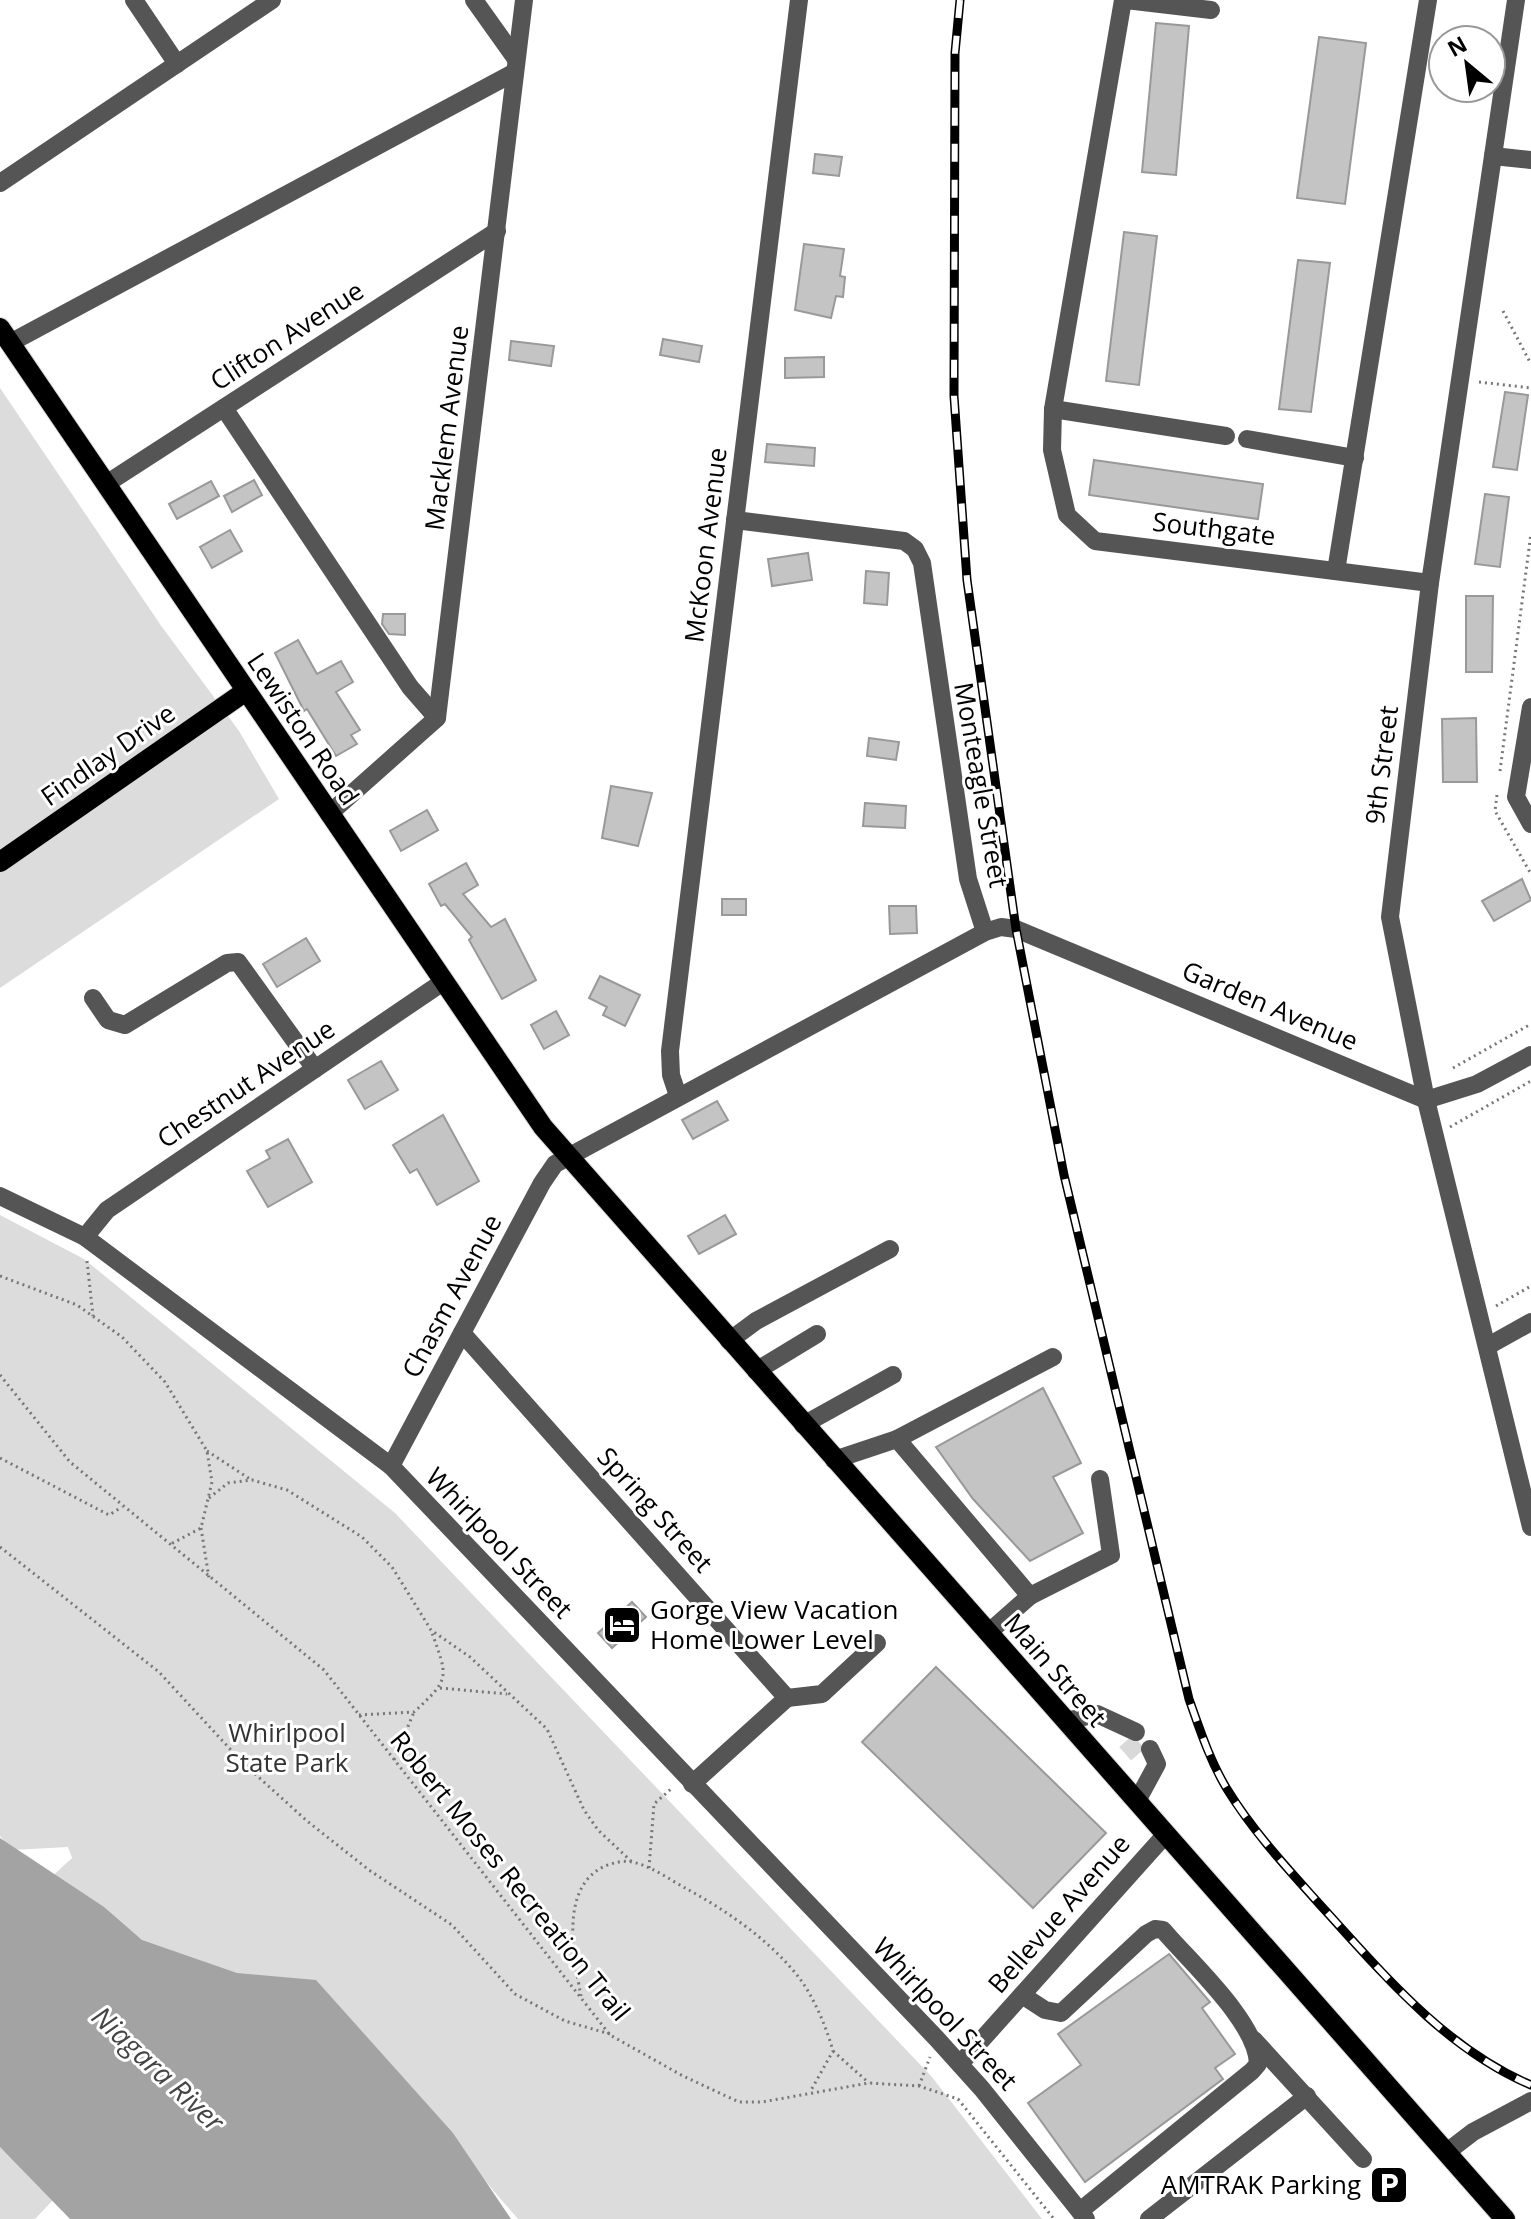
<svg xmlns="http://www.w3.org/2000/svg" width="1531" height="2219" font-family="'Open Sans',sans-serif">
	<rect width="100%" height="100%" fill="#fff"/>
	<g fill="#dcdcdc">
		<polygon points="0,388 162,627 239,731 279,799 0,988"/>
		<polygon points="0,1215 84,1259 395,1513 932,2077 1042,2219 518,2219 436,2124 209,2018 141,1939 68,1917 48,1880 72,1858 68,1847 12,1850 0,1836"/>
		<polygon points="0,2147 54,2199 35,2219 0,2219"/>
	</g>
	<polygon fill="#a3a3a3" points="0,1838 104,1907 142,1940 237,1973 316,1980 453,2133 511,2219 70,2219 0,2147"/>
	<g fill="#c4c4c4" stroke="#999" stroke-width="2">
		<polygon points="1156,23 1189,26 1176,175 1142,172"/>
		<polygon points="1319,37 1366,43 1345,204 1297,198"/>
		<polygon points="815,154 842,157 839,176 813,173"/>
		<polygon points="1124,232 1157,236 1139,385 1106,381"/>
		<polygon points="804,244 844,249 840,276 845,277 843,297 836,296 831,318 795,310"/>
		<polygon points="1298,260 1330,263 1311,412 1279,409"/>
		<polygon points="663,339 702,346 699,362 660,355"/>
		<polygon points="511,341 554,346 551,366 509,360"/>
		<polygon points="824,357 824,377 785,378 785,358"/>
		<polygon points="1505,392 1528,395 1517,470 1493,467"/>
		<polygon points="767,444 815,448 814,466 765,462"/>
		<polygon points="1094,460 1263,484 1258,519 1089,495"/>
		<polygon points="254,480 262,495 232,512 224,496"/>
		<polygon points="211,481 219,496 177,519 169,504"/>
		<polygon points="1485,494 1509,497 1500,567 1475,564"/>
		<polygon points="230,530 242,551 212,568 200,547"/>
		<polygon points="808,553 812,580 772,586 768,559"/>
		<polygon points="866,571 889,573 887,605 864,603"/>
		<polygon points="1466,596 1493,596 1492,672 1466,672"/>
		<polygon points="383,614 405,614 405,635 389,634 382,624"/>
		<polygon points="298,640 317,674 341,661 353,682 336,692 360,730 351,735 357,744 336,756 307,709 304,711 275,653"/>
		<polygon points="1476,718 1477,782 1443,782 1442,719"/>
		<polygon points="869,738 899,742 896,760 867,756"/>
		<polygon points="611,786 652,793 638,846 602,838"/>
		<polygon points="865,803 906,806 905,828 863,826"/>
		<polygon points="427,810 438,830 401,851 390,831"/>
		<polygon points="466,863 478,885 463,894 491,927 505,919 536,980 502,999 469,940 472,937 445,904 441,906 429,884"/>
		<polygon points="1522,879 1531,900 1494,921 1482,901"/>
		<rect x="722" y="899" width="24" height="16"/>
		<polygon points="889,906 916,906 917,933 890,934"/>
		<polygon points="306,938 320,961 277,987 263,964"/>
		<polygon points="600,976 640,995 625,1026 603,1015 607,1007 589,998"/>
		<polygon points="556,1011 569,1035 544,1049 531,1025"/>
		<polygon points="381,1061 398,1090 365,1109 348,1080"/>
		<polygon points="717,1101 728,1120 693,1139 682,1120"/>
		<polygon points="443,1115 479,1181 437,1205 417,1169 410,1173 393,1145"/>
		<polygon points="288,1139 312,1182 268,1207 247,1171 270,1158 266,1151"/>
		<polygon points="725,1215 736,1234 699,1254 688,1236"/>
		<polygon points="1043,1388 1081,1463 1053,1477 1083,1533 1030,1561 973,1499 936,1447"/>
		<polygon points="632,1602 646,1617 612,1648 598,1633"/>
		<polygon points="936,1667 1106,1833 1033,1908 862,1742"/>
		<polygon points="1169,1954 1210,2002 1202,2008 1235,2054 1215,2068 1223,2079 1085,2182 1028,2103 1081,2065 1058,2034"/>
	</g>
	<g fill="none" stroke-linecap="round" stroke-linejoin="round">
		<polyline stroke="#d9d9d9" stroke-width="18" stroke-dasharray="18 9" stroke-linecap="butt" points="1126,1741 1140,1757"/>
		<defs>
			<g id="major">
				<polyline points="0,328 543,1127 1505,2219"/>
				<polyline points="0,862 246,691"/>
			</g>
		</defs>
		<use href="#major" stroke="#dbdbdb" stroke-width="22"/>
		<g stroke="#777" stroke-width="3" stroke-dasharray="2 4" stroke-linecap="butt">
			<polyline points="1503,311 1531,364"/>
			<polyline points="1479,382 1531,388"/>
			<polyline points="1500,771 1531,533"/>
			<polyline points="1497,795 1495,811 1531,874"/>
			<polyline points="1453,1068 1531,1024"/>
			<polyline points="1450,1127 1531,1081"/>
			<polyline points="87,1261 93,1316"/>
			<polyline points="0,1276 77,1305 122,1337 165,1382 207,1451 212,1482 201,1528 169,1545"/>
			<polyline points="1496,1306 1531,1286"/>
			<polyline points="0,1375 70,1462 324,1670 610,2035 683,2076 739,2102 762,2102 869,2083 919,2086 958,2099 1054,2219"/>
			<polyline points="207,1451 250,1479"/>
			<polyline points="0,1458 109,1515 122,1507"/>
			<polyline points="209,1498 228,1483 252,1480 287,1490 362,1537 392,1567 431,1630 470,1657 547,1729 584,1810 598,1830 632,1862"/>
			<polyline points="201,1528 209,1578"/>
			<polyline points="0,1547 159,1672 243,1763 307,1821 369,1870 452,1925 515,1994 565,2021 610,2034"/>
			<polyline points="440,1688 507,1694"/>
			<path d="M359 1715 414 1712C451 1678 448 1678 431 1630"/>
			<polyline points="394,1760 414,1712"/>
			<polyline points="649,1868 654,1804 672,1788"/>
			<path d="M581 1996C574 1958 559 1889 603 1867 612 1863 623 1860 632 1862 652 1866 670 1880 687 1889 727 1911 768 1939 797 1975 813 1995 826 2026 833 2051L810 2092"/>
			<polyline points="833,2051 869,2083"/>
			<polyline points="919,2086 930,2057"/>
		</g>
		<g stroke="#555" stroke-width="18">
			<polyline points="134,0 177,64"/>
			<polyline points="474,0 516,59"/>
			<polyline points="1123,0 1053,409 1052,450 1067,515 1095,541 1430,583"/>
			<polyline points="1126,0 1211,10"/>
			<polyline points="1516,0 1430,583 1390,917 1426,1100 1531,1527"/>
			<polyline points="1493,156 1531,160"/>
			<polyline points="0,183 272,0"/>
			<polyline points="10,343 515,72"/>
			<polyline points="224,408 410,687 437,718"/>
			<polyline points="1053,409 1226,436"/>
			<polyline points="1247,439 1355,458"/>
			<polyline points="106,484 497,231"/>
			<polyline points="735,520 904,541 915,549 922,563 968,879 985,932"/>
			<polyline points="1336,571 1428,0"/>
			<polyline points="1531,707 1516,797 1531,824"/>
			<polyline points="329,814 437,718 524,0"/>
			<polyline points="93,998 108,1020 125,1025 227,963 238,962 315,1069"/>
			<polyline points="678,1096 671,1075 670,1051 799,0"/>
			<polyline points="0,1196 85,1237 391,1466 937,2039 982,2089 1086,2219"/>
			<polyline points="85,1237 107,1210 443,982"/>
			<polyline points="462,1333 787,1698 692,1784"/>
			<polyline points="729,1341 756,1321 890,1249"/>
			<polyline points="1488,1346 1531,1322"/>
			<polyline points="756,1371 817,1334"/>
			<polyline points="803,1425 893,1375"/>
			<polyline points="897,1439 1053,1357"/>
			<polyline points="834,1460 897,1439 1030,1596 988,1633"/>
			<polyline points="391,1466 542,1183 555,1164 985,932 1001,927 1016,929 1426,1100 1477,1084 1531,1055"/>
			<polyline points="1030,1596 1111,1555 1100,1479"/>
			<polyline points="787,1698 822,1694 877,1643"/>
			<polyline points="1066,1721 1097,1714 1136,1732"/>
			<polyline points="1137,1801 1157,1764 1150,1749"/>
			<path d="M1022 1995 1045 2010 1061 2013 1146 1934 1155 1929 1163 1930C1190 1962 1257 2022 1258 2064L1252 2071 1080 2211"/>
			<polyline points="1254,2040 1363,2159"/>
			<polyline points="960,2064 1166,1834"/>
			<polyline points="1447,2152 1473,2132 1531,2101"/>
			<polyline points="1149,2219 1307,2096"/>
		</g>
		<use href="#major" stroke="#000" stroke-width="20"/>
		<defs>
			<path id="rail" d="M960 0 955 53 954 396 967 580 1016 929 1064 1175 1189 1699C1200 1730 1210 1761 1227 1789 1254 1833 1289 1870 1323 1908 1384 1975 1446 2049 1531 2085"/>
		</defs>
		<use href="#rail" stroke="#000" stroke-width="9"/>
		<use href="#rail" stroke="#fff" stroke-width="6" stroke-dasharray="18" stroke-linecap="butt"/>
	</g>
	<defs>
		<symbol id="hotel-square" viewBox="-11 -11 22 22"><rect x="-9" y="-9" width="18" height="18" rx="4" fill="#000" stroke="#fff"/><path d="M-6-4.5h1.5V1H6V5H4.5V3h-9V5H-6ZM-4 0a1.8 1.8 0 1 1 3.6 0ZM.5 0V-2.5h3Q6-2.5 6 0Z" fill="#fff"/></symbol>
		<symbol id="parking-square" viewBox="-11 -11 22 22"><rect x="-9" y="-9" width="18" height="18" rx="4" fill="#000" stroke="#fff"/><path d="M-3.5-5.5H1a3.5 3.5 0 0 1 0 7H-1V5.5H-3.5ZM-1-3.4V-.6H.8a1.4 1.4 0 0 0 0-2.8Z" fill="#fff"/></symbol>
	</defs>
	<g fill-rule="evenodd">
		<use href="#hotel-square" x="600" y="1603" width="44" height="44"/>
		<use href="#parking-square" x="1367" y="2163" width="44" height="44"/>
	</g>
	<g text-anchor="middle" stroke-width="6" stroke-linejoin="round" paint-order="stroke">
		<g font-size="26" fill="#000" stroke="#fff">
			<text transform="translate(287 336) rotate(-33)" y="9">Clifton Avenue</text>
			<text transform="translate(447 428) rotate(-83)" y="9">Macklem Avenue</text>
			<text transform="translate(1214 529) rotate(7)" y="9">Southgate</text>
			<text transform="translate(706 545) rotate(-83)" y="9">McKoon Avenue</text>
			<text transform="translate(303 729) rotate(56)" y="9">Lewiston Road</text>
			<text transform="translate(108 755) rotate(-35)" y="9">Findlay Drive</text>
			<text transform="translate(1382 765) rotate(-83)" y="9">9th Street</text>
			<text transform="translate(981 785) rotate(80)" y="9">Monteagle Street</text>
			<text transform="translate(1270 1006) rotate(23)" y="9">Garden Avenue</text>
			<text transform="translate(246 1084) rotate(-34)" y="9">Chestnut Avenue</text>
			<text transform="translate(452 1296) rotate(-62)" y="9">Chasm Avenue</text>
			<text transform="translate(655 1510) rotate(48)" y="9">Spring Street</text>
			<text transform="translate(499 1543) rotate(46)" y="9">Whirlpool Street</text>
			<text transform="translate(1055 1670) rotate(49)" y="9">Main Street</text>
			<text transform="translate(510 1876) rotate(51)" y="9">Robert Moses Recreation Trail</text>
			<text transform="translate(1059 1914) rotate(-49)" y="9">Bellevue Avenue</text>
			<text transform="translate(945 2014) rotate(47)" y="9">Whirlpool Street</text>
		</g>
		<g font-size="26" fill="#000" stroke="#fff" text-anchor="start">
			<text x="650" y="1619">Gorge View Vacation<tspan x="650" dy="30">Home Lower Level</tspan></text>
			<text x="1361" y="2194" text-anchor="end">AMTRAK Parking</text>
		</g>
		<g font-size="26" fill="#333" stroke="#fff">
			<text x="287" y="1742">Whirlpool<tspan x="287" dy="30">State Park</tspan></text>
		</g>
		<g font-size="28" font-style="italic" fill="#444" stroke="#fff">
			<text transform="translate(158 2069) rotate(43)" y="10">Niagara River</text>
		</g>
	</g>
	<g transform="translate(1467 64) rotate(331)"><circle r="38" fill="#ffffff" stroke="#999999" stroke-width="2"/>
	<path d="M0-6L14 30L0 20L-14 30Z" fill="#000000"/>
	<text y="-12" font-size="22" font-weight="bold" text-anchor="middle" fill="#000000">N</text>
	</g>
</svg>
